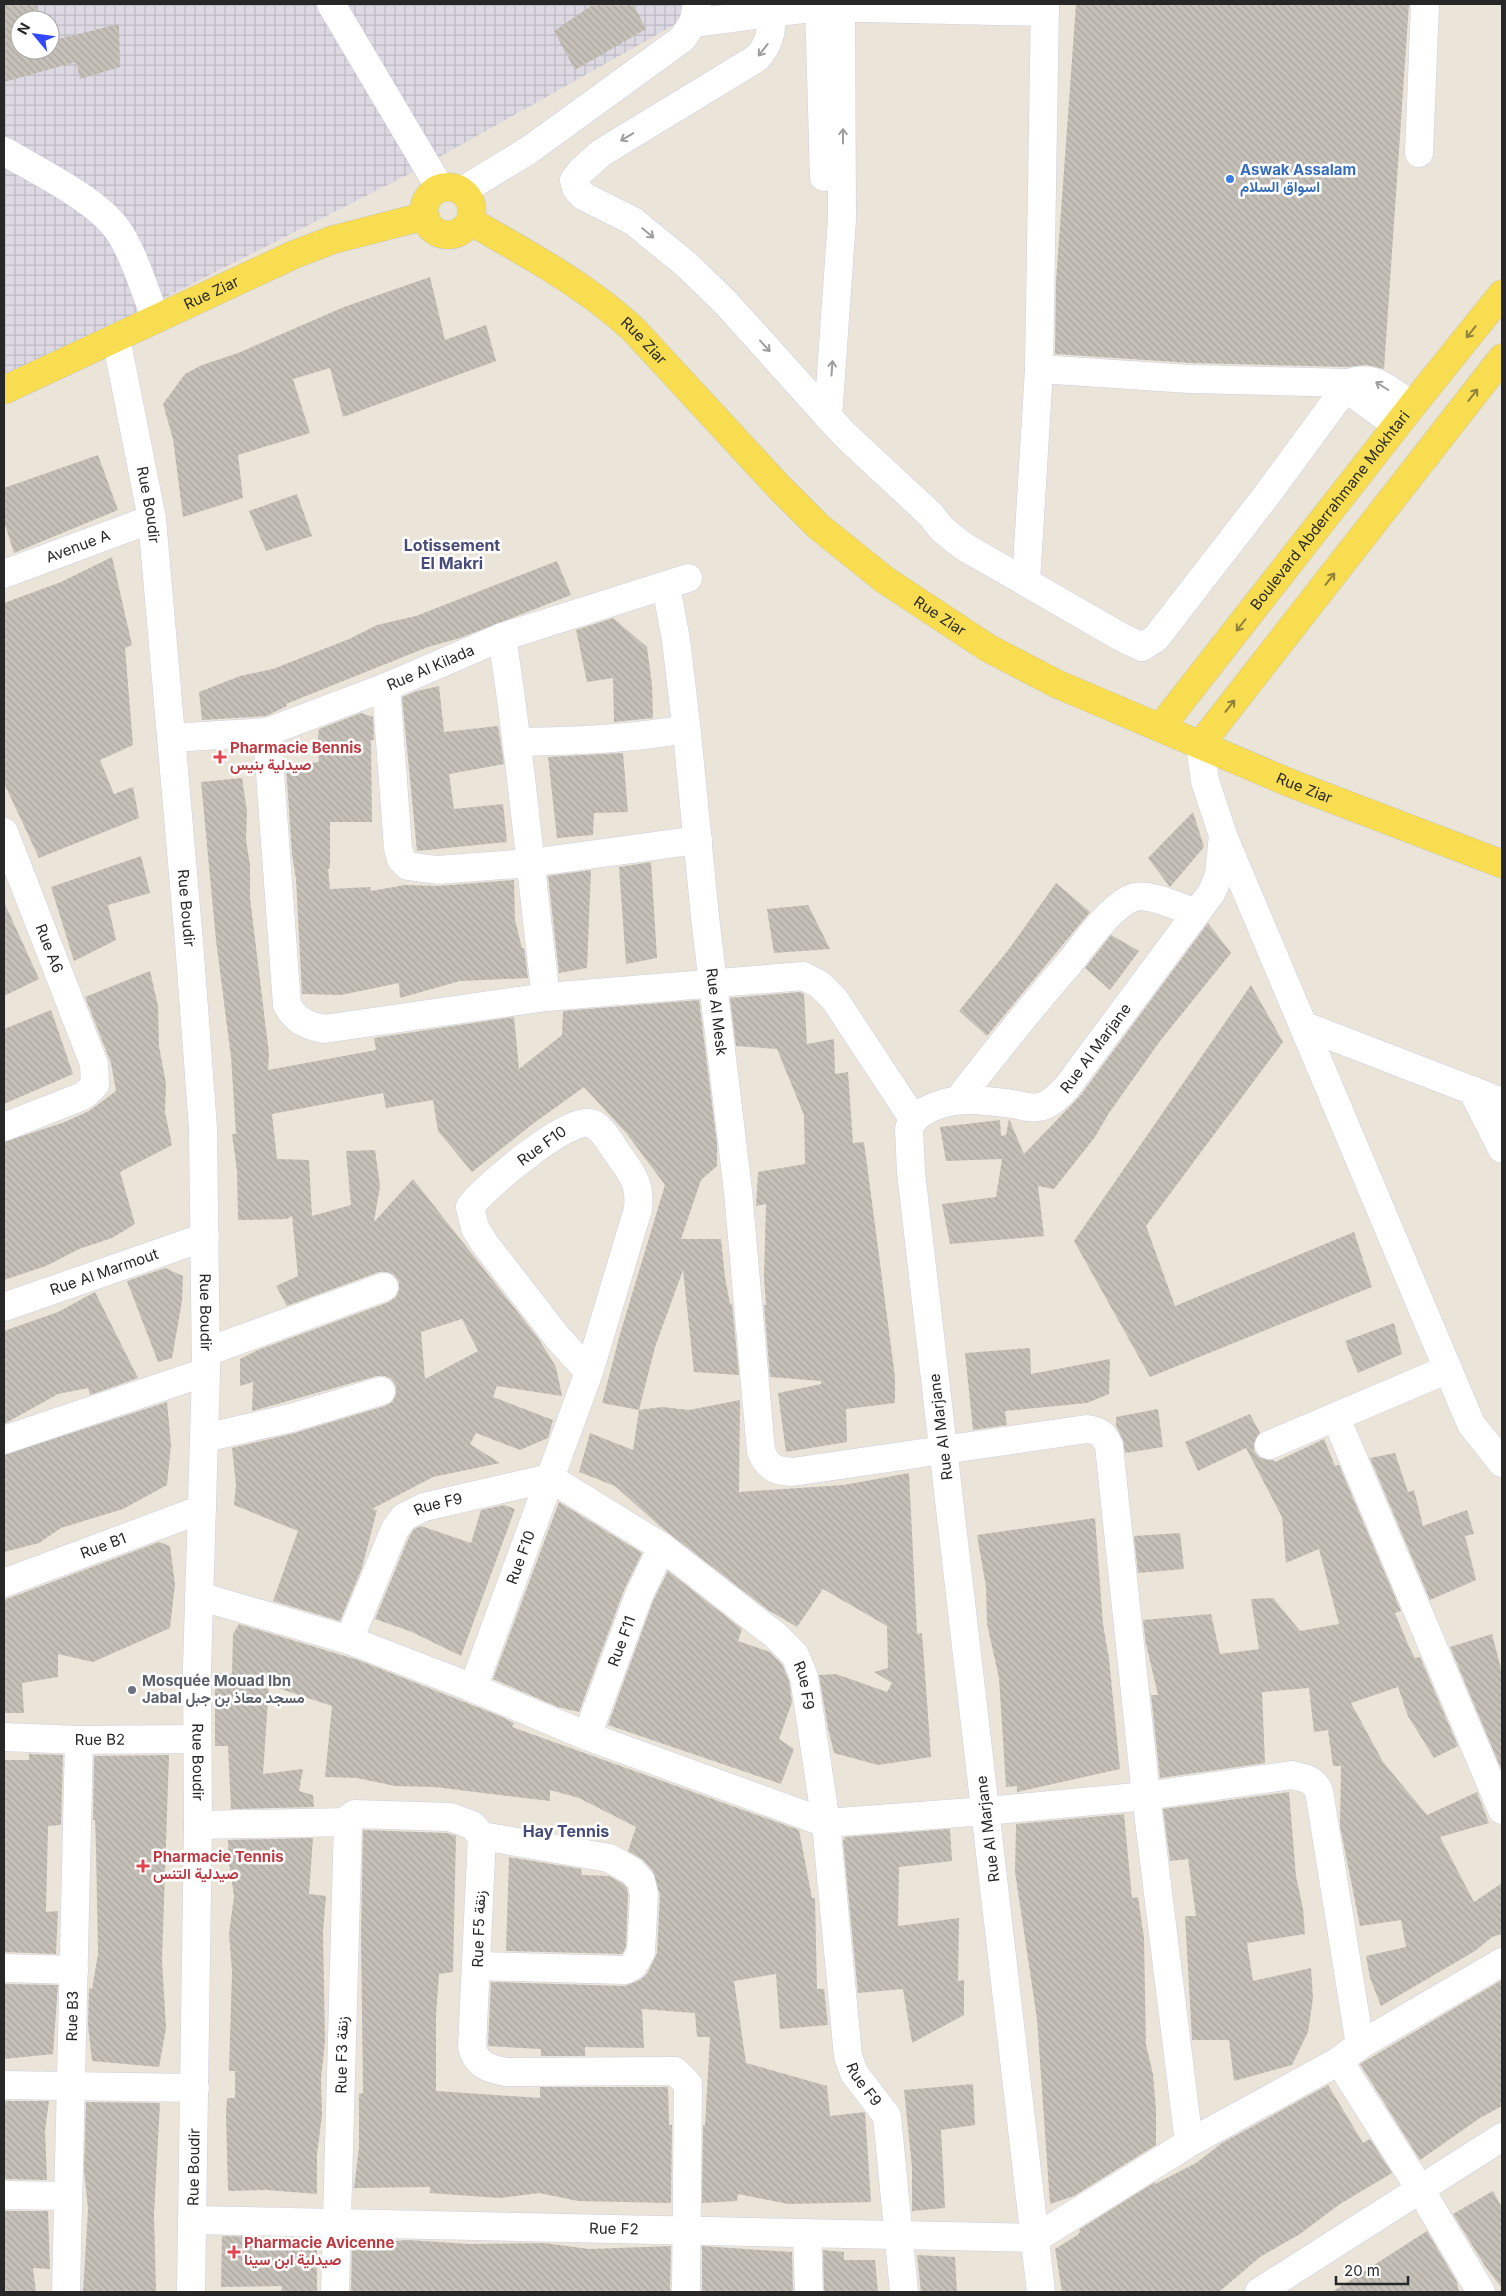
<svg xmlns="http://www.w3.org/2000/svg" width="1506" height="2296" font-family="Inter,Vazirmatn,sans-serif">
	<defs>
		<pattern id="industrial-grid" width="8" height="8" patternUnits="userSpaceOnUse" patternTransform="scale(1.25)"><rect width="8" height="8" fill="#ddd9e3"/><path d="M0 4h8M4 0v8" fill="none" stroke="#bebac3"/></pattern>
		<pattern id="building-back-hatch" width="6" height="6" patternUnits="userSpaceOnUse" patternTransform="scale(1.25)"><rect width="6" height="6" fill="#c6c1b8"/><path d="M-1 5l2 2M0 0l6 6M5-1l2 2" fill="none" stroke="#aaa69e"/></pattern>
	</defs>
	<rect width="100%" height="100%" fill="#ebe4d8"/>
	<path fill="url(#industrial-grid)" fill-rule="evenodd" d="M4 4H683L690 16 411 173 4 379ZM20 20H50V50H20Z"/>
	<g fill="url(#building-back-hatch)" fill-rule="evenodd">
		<polygon points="4,4 37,4 41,20 20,20 20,50 50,50 50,41 119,24 120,67 80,79 76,62 4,82"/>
		<polygon points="594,4 633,4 646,29 575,70 554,31"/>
		<polygon points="1076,4 1409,4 1384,369 1367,365 1347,367 1191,363 1055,354 1056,281"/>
		<polygon points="430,277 445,340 486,325 496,361 343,417 330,368 293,379 310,433 238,455 243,498 183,517 173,439 163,404 185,374 202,365 238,353 344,307"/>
		<polygon points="98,455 118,510 14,553 4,521 4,488"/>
		<polygon points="297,494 312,536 266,551 249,511"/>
		<polygon points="112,557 132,645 125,648 133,745 100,760 114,794 133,787 139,818 39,858 4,783 4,603 61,582"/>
		<polygon points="557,561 571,595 460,638 428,647 286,704 287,706 266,716 202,720 199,692 240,676 273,669 349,639 377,625 416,616"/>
		<polygon points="613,618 647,647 652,685 653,718 614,722 613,678 587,682 576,630"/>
		<polygon points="439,686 444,732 498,726 504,764 449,774 454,809 503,804 507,842 417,851 402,697 417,691"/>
		<polygon points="361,713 373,717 374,740 371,740 372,822 330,822 330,868 328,869 330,889 370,887 371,891 405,885 438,886 514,880 515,920 522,948 524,948 528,978 460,981 400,998 399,983 341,995 302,994 296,879 292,854 286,766 319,762 317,748 319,729"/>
		<polygon points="623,753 628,812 594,813 593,835 557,838 548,757"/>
		<path d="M242 778 247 812 246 840 250 865V898L269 1054 268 1070 376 1050 374 1038 514 1017 519 1069 562 1035 563 1011 699 1000 717 1144V1166L701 1180 681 1239H721L725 1277 730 1304H732L739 1375 694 1372 683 1270 655 1347 639 1410 602 1403 620 1334 665 1185 627 1134 584 1087 534 1123 472 1172 438 1131 433 1100 386 1108 383 1093 272 1114 277 1159 309 1160 312 1216 351 1205 346 1151 375 1150 380 1186 374 1222 413 1179 538 1338 556 1367 562 1396 497 1386 493 1397 553 1420 548 1438 520 1450 476 1433 470 1444 500 1463 433 1477 372 1509 377 1510 362 1568 340 1621 273 1601 298 1531 234 1505 236 1485 232 1448 295 1433 385 1406 392 1402 396 1395V1386L391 1379 385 1376H377L252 1411 253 1382 240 1386V1359L258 1350 389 1302 396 1297 399 1290V1282L394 1275 387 1272H379L287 1306 276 1286 298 1276 292 1216 287 1219 238 1220 237 1171 232 1134H236L231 1057 216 940 201 782ZM462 1319 478 1351 425 1379 421 1332Z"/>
		<polygon points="1193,812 1204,847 1170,887 1148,858"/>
		<polygon points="141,856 150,893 108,905 116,940 74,961 51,887"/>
		<polygon points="651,862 657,958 626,964 619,867"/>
		<polygon points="591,870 587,968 559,973 548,876"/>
		<polygon points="1056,883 1090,912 987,1036 959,1011 1009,949"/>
		<polygon points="4,902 39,979 4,996"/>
		<polygon points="808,905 830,949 774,953 767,909"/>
		<polygon points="1208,923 1231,953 1160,1041 1109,1113 1095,1137 1054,1189 1038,1186 1044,1236 950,1244 942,1204 996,1197 1002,1159 946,1161 940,1127 1000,1120 1001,1136 1006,1135 1009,1119 1024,1154 1080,1096"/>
		<polygon points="1111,935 1139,951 1110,990 1085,968"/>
		<polygon points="150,971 158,1006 159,1046 166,1084 165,1112 172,1145 120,1172 135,1224 112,1238 79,1249 46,1266 4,1280 4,1142 62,1123 89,1111 116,1091 111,1063 85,997"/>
		<polygon points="1251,985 1283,1042 1146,1226 1175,1306 1354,1232 1372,1287 1150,1377 1074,1241"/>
		<polygon points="800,992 804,994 807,1044 834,1039 835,1074 848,1072 853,1143 864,1142 895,1377 895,1403 846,1409 847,1442 786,1452 778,1393 821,1384 821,1381 770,1377 764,1305 766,1305 764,1278 766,1204 756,1206 758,1172 805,1164 804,1115 777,1049 736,1046 730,998"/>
		<polygon points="51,1010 73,1074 4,1104 4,1029"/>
		<polygon points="165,1268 183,1276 182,1301 172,1358 158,1362 127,1281"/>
		<polygon points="95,1292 138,1378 90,1395 88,1388 58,1394 4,1424 4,1331 58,1312"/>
		<polygon points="1394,1323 1402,1354 1358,1373 1345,1341"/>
		<polygon points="1030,1348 1031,1374 1110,1359 1109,1394 1087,1403 1005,1411 1007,1425 973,1430 965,1353"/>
		<polygon points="740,1400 739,1492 844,1485 909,1473 917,1634 922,1633 931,1757 878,1765 834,1753 828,1728 819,1675 836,1674 887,1692 892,1683 874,1672 888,1668 887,1626 823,1589 797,1627 768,1610 662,1528 615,1486 579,1472 590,1433 633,1450 639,1410 662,1407 689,1410"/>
		<polygon points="167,1402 171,1445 167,1485 123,1509 61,1528 39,1543 4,1552 4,1455"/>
		<polygon points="1158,1409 1163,1447 1125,1453 1123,1440 1116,1426 1116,1417"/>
		<polygon points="1250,1414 1260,1433 1254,1443 1254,1451 1259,1457 1267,1460 1273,1460 1275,1462 1324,1439 1335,1466 1339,1465 1401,1611 1395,1613 1410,1649 1415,1658 1420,1657 1458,1746 1434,1758 1408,1716 1398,1687 1351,1703 1383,1762 1427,1815 1477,1792 1489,1823 1440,1837 1474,1902 1502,1883 1502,1934 1492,1937 1475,1951 1381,2006 1370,1978 1366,1956 1406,1947 1401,1920 1360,1926 1340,1826 1341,1766 1333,1766 1328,1730 1314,1732 1309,1688 1262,1692 1265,1763 1160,1778 1151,1695 1158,1695 1146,1644 1143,1620 1211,1614 1220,1654 1259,1649 1251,1599 1273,1598 1300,1631 1339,1624 1319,1549 1286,1563 1282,1517 1246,1448 1198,1471 1185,1442"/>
		<polygon points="1395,1453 1408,1492 1414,1490 1423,1526 1467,1510 1474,1534 1465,1536 1476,1580 1430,1600 1370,1458"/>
		<polygon points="559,1502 642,1553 624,1590 579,1712 558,1707 493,1679"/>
		<polygon points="504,1505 515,1509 461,1656 412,1632 375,1619 409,1537 414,1529 421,1526 471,1543 481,1510"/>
		<polygon points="1095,1518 1103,1624 1109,1659 1120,1769 1017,1792 1017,1786 1006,1787 999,1678 987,1624 986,1587 977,1535"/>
		<polygon points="1180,1533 1184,1569 1138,1573 1134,1536"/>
		<polygon points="159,1542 170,1546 175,1584 170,1628 93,1662 58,1654 58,1677 22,1683 24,1713 4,1713 4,1600"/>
		<polygon points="668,1571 742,1629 738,1641 770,1652 782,1664 789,1681 792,1702 779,1739 794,1749 781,1784 608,1725 653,1601"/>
		<polygon points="239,1624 358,1660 500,1716 514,1723 512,1727 799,1830 812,1898 815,1898 817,1989 824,1989 828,2025 780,2029 776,1974 734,1981 746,2063 827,2086 830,2116 865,2112 871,2202 788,2204 738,2194 737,2201 702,2203 703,2125 705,2125 710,2037 697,2037 695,2013 642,2009 644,2048 585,2047 585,2056 541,2056 541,2049 488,2046 491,1982 625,1986 640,1980 647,1974 657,1953 660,1895 653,1871 643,1860 628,1851 636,1827 579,1798 550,1790 550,1801 435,1787 395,1786 357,1778 325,1777 332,1706 269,1685 263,1774 303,1769 299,1791 313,1795 314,1807 231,1809 228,1746 215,1746 215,1672 232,1674 233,1634"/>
		<polygon points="1492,1634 1502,1673 1502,1771 1450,1647"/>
		<polygon points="29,1754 63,1755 61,1825 48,1826 46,1912 58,1911 56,1954 4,1952 4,1760 29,1760"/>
		<polygon points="169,1755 162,1960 166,2028 159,2067 92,2061 88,2025 89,1988 92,1989 98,1954 96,1848 95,1820 93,1820 94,1756"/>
		<polygon points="1289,1792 1296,1876 1303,1909 1305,1934 1247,1943 1253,1981 1311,1968 1313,1998 1308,2032 1292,2065 1234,2081 1229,2040 1192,2040 1185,1916 1196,1916 1188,1859 1170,1861 1163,1809"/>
		<polygon points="1124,1814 1132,1898 1138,1897 1144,1938 1146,2045 1153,2074 1156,2110 1156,2145 1074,2196 1050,2204 1037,2019 1015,1872 1016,1824"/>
		<polygon points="950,1829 952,1861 899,1867 898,1926 959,1918 958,1981 964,1980 964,2015 912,2043 903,1989 858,1993 843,1841 845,1837"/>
		<polygon points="363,1830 447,1833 456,1836 453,1972 439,1974 436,2015 436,2091 540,2098 540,2087 668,2087 669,2125 672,2125 671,2203 578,2201 539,2193 500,2198 430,2193 430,2187 354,2188 359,2147 359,2094 363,2093 361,1934"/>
		<polygon points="313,1838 309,1894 326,1896 323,1932 325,2041 321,2079 322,2115 317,2154 317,2194 267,2190 228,2191 226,2113 227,2098 235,2098 235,2071 229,2071 232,1971 229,1934 234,1896 229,1863 228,1840"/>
		<polygon points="509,1857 581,1869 582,1875 609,1876 622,1883 627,1888 628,1895 626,1947 622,1954 506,1951"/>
		<polygon points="1502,1980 1502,2106 1480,2118 1420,2160 1360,2064"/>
		<polygon points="4,1984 58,1985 53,2054 4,2059"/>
		<polygon points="973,2084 975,2125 941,2130 945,2208 912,2211 912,2167 904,2090"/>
		<polygon points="1328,2085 1363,2143 1370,2139 1392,2173 1340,2204 1300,2234 1260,2257 1219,2292 1062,2292 1055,2249 1079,2234 1080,2229 1155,2182 1155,2184 1196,2163 1222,2143"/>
		<polygon points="4,2101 49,2101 45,2131 47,2180 4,2179"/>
		<polygon points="86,2102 160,2103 154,2214 156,2292 83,2292 88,2209 84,2171"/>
		<polygon points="1493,2191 1502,2208 1502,2288 1485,2266 1453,2214"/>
		<polygon points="4,2211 48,2211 50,2269 33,2268 36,2292 4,2292"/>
		<polygon points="1427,2231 1457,2282 1459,2292 1332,2292"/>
		<polygon points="222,2236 317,2238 317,2292 281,2292 282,2286 221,2287"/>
		<polygon points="408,2240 469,2244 545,2243 589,2249 671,2246 670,2292 351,2292 352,2244"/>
		<polygon points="702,2246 792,2252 793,2292 702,2292"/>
		<polygon points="823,2250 844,2252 844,2260 875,2260 878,2292 824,2292"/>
		<polygon points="917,2255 955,2257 957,2292 921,2292"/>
	</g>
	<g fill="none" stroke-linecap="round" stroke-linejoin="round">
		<defs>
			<g id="minor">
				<polyline points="331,4 440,188"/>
				<path d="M773 4C771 27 773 40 757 58L601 153 581 171 574 180 576 188 583 196 633 221 687 265 726 303 844 434 931 515 942 529 963 546 1121 637 1142 647 1156 638 1269 492 1349 383"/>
				<polyline points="819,4 824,177"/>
				<polyline points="693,23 819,7 1045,12"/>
				<path d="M4 151C37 171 94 198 117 229 133 251 145 291 155 317"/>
				<polyline points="1419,153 1425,4"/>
				<polyline points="462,191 529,150 682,39 693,23 697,5"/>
				<path id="s1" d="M116 338 152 519 189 942 203 1128 206 1372 197 1668 198 1825 191 2292"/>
				<path d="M1039 369 1190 379 1349 383C1374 373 1392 392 1412 406"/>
				<polyline points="1349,383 1358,397 1396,425"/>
				<polyline points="828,417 842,219 841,4"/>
				<path id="s2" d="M4 574 152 519"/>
				<polyline points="1026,582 1039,369 1045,4"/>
				<path id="s3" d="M666 586 676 640 687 733 705 917 738 1191 761 1451C767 1467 775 1471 792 1472L1087 1429C1100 1431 1104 1434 1109 1446L1146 1796 1189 2143"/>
				<path d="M502 637C521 756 531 877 546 997"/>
				<polyline points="386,687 398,848 401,859 408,866 437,870 530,863 698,840"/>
				<path d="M267 732 287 1005C297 1022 306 1025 324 1029L546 997 803 976 819 984 835 1000 914 1120"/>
				<path id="s4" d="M171 738 267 732 386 687 502 637 688 578"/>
				<path d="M518 742C575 741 630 739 686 729"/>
				<path id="s5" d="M4 832 94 1064 95 1085 83 1096 4 1127"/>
				<polyline points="1224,838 1471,1424 1502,1463"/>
				<polyline points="1305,1026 1502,1102"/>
				<polyline points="1472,1090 1502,1149"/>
				<path d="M958 1100C995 1052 1032 1006 1071 961 1085 943 1113 903 1135 897 1150 893 1181 908 1196 913"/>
				<path id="s6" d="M4 1307 205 1237"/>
				<polyline points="206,1352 384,1287"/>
				<polyline points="1336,1418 1502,1810"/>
				<polyline points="204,1438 291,1418 381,1391"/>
				<polyline points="4,1440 206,1372"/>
				<polyline points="1269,1445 1448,1369"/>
				<path id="s7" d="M4 1583 202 1509"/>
				<path d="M199 1596 349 1640 468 1686 587 1736 826 1823 986 1811 1146 1796 1292 1775C1305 1778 1313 1779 1319 1791L1360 2045"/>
				<path id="s8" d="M349 1640 395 1529 404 1517 424 1507 550 1478 662 1547 775 1635 795 1655 804 1677 826 1823 848 2056 854 2073 887 2116 904 2292"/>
				<path id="s9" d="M473 1688 589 1372 638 1209C641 1184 632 1174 618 1154 610 1143 603 1127 590 1123 569 1116 483 1188 470 1207L475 1228 485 1244 558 1338 589 1372"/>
				<path id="s10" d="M587 1736 639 1595 662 1547"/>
				<path id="s11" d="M4 1737 79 1740 196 1739"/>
				<polyline points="198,1825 348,1822"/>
				<polyline points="478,1966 625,1970 633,1966 641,1952 644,1894 641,1881 632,1871 609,1858 482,1836"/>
				<polyline points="4,1968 74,1970"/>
				<polyline points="1339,2061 1420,2189 1481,2292"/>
				<polyline points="4,2085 195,2088"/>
				<polyline points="4,2195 68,2196"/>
				<path id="s12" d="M193 2220 1036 2238 1189 2143 1339 2061 1360 2045 1502 1962"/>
				<polyline points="807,2233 809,2292"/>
				<path id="s13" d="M66 2292 79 1740"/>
				<path d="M335 2292 348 1822 349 1818 355 1814 450 1817 472 1825 482 1836 472 2047C476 2065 489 2069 506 2072L675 2071 688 2084 686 2292"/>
				<path id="s14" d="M1041 2292 911 1172 909 1129C911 1120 919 1114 927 1110 952 1095 984 1100 1013 1104 1021 1105 1031 1109 1039 1107 1050 1105 1060 1095 1067 1087L1212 892 1219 875 1223 835 1205 781 1200 745"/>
				<polyline points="1259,2292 1502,2137"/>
			</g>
			<g id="major">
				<circle cx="448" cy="211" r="24"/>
				<path id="s15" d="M470 221C527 254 584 284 633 329L779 487 819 527 885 580 988 648 1057 684 1290 783 1502 864"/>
				<path id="s16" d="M4 390 293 255 332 240 425 216"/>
				<path id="s17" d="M1160 728 1412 406 1502 294"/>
				<polyline points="1200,745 1502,358"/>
			</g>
		</defs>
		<use href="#minor" stroke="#cdcfe2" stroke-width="29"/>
		<use href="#major" stroke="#c7c7c7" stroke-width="29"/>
		<use href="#minor" stroke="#fff" stroke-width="28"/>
		<use href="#major" stroke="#f8dd50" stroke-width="28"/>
	</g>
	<defs><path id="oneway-shaft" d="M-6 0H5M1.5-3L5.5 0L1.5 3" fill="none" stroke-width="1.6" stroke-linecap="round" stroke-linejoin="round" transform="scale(1.25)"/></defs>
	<g stroke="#9e9e9e">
		<use href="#oneway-shaft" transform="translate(763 50) rotate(128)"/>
		<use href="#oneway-shaft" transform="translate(843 136) rotate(-90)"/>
		<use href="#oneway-shaft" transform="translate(627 137) rotate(149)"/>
		<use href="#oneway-shaft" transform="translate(648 233) rotate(40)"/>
		<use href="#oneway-shaft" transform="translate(765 346) rotate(48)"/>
		<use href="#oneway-shaft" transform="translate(832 368) rotate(-86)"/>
		<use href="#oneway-shaft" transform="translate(1382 386) rotate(-148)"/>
	</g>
	<g stroke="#90823c">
		<use href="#oneway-shaft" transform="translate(1471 332) rotate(129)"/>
		<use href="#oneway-shaft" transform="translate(1473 395) rotate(-52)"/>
		<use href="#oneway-shaft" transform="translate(1330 579) rotate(-52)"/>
		<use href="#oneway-shaft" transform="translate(1241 625) rotate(128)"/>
		<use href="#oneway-shaft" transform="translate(1230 706) rotate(-52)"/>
	</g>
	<circle fill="#3f7fe0" stroke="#fff" stroke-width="2" cx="1230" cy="179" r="5"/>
	<g fill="#e0444e" stroke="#fff" stroke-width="2">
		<path d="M217.5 749.5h5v5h5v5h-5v5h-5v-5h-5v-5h5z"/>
		<path d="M140.5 1858.5h5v5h5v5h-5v5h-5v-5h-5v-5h5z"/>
		<path d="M231.5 2244.5h5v5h5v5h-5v5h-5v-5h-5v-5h5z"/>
	</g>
	<circle fill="#6b7280" stroke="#fff" stroke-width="2" cx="132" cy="1690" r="5"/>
	<g text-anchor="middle" stroke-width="5" stroke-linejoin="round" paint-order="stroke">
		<g font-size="15" font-weight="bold" fill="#366cbe" stroke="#fff" text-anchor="start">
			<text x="1240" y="175">Aswak Assalam<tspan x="1240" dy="17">اسواق السلام</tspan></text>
		</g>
		<g font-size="15" fill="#272727" stroke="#fff">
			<text dy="5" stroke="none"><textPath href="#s16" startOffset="229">Rue Ziar</textPath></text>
			<text dy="5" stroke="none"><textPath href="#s15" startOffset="212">Rue Ziar</textPath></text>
			<text dy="5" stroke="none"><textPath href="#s1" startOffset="170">Rue Boudir</textPath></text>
			<text dy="5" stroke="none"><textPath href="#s17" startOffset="276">Boulevard Abderrahmane Mokhtari</textPath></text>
			<text dy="5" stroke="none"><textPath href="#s2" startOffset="79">Avenue A</textPath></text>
			<text dy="5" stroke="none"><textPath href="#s15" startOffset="618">Rue Ziar</textPath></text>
			<text dy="5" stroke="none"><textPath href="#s4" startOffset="272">Rue Al Kilada</textPath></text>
			<text dy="5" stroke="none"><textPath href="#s15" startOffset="1022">Rue Ziar</textPath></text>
			<text dy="5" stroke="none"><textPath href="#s1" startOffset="575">Rue Boudir</textPath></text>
			<text dy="5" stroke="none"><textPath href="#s5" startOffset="125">Rue A6</textPath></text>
			<text dy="5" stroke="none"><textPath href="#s3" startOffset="429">Rue Al Mesk</textPath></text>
			<text dy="5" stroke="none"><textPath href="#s14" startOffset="1395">Rue Al Marjane</textPath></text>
			<text transform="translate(542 1146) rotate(-36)" y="5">Rue F10</text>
			<text dy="5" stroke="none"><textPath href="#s6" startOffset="106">Rue Al Marmout</textPath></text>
			<text dy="5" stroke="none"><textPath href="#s1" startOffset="980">Rue Boudir</textPath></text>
			<text transform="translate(941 1427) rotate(-97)" y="5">Rue Al Marjane</text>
			<text dy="5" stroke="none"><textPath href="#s8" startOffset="172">Rue F9</textPath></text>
			<text dy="5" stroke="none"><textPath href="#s7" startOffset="106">Rue B1</textPath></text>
			<text dy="5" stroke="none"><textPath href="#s9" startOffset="139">Rue F10</textPath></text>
			<text dy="5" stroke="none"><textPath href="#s10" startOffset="101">Rue F11</textPath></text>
			<text dy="5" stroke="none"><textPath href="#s8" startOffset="622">Rue F9</textPath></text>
			<text dy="5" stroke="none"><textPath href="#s11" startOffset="96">Rue B2</textPath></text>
			<text dy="5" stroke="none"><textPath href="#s1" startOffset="1430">Rue Boudir</textPath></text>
			<text transform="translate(988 1829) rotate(-97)" y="5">Rue Al Marjane</text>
			<text transform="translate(479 1929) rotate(-88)" y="5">Rue F5 زنقة</text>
			<text dy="5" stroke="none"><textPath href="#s13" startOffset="276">Rue B3</textPath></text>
			<text transform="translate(342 2055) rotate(-89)" y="5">Rue F3 زنقة</text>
			<text dy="5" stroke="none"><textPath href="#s8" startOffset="1028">Rue F9</textPath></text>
			<text transform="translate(194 2167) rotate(-89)" y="5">Rue Boudir</text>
			<text dy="5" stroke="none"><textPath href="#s12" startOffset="421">Rue F2</textPath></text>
		</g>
		<g font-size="15" font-weight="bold" fill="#be3a42" stroke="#fff" text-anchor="start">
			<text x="230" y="753">Pharmacie Bennis<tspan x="230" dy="17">صيدلية بنيس</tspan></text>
			<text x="153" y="1862">Pharmacie Tennis<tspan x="153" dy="17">صيدلية التنس</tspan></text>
			<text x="244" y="2248">Pharmacie Avicenne<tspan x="244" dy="17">صيدلية ابن سينا</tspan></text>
		</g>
		<g font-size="15" font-weight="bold" fill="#5b616d" stroke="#fff" text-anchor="start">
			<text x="142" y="1686">Mosquée Mouad Ibn<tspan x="142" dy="17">Jabal مسجد معاذ بن جبل</tspan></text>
		</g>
		<g font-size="16" font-weight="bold" fill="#464b7a" stroke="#fff">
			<text x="452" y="551">Lotissement<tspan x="452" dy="18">El Makri</tspan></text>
			<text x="566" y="1837">Hay Tennis</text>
		</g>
	</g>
	<rect width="1506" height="2296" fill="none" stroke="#272727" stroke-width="10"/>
	<g transform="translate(35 35) rotate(299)"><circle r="24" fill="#ffffff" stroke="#a9a9a9"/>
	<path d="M0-4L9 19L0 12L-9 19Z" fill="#3148ff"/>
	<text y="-8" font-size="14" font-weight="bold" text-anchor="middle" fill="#272727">N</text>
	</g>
	<path d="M1336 2276v8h72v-8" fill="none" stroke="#272727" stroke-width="2.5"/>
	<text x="1344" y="2276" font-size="15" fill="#272727" stroke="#ffffff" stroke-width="4" paint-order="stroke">20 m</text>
</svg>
